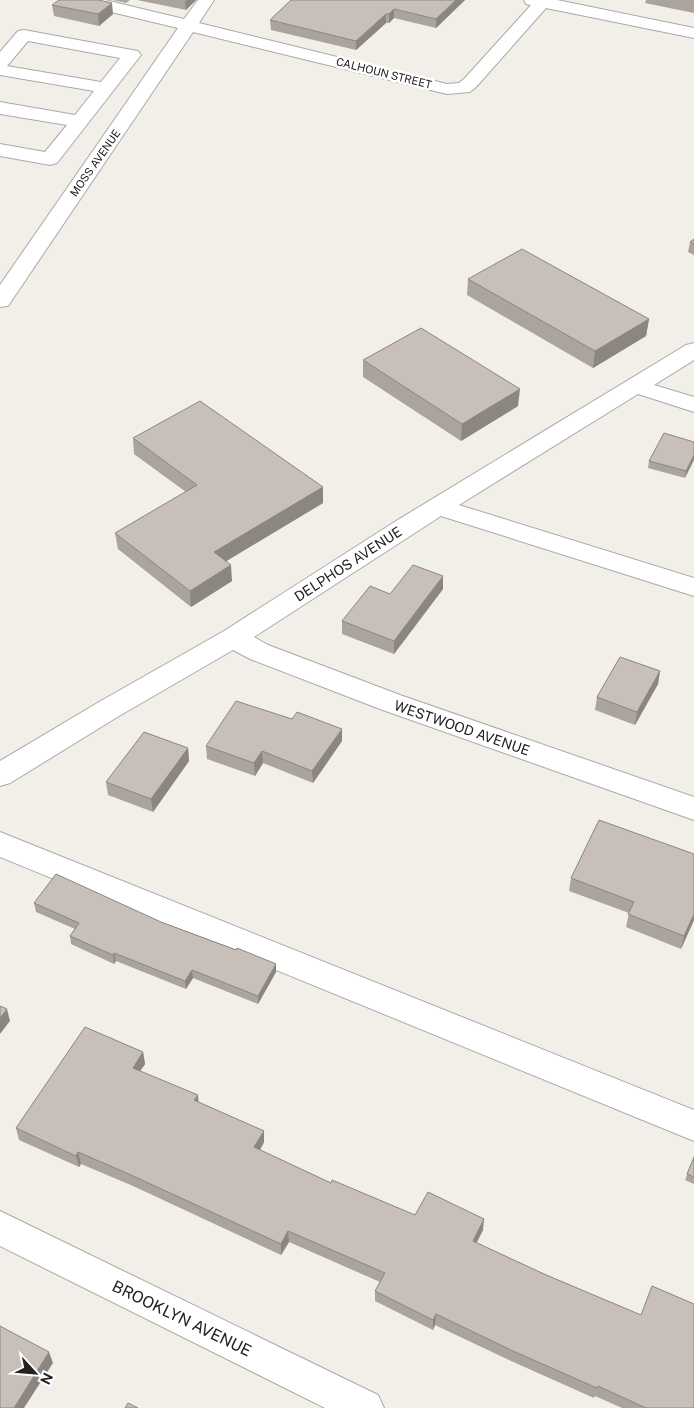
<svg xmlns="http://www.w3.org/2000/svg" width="694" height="1408" font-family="'Public Sans',sans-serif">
	<rect width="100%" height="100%" fill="#f2efe9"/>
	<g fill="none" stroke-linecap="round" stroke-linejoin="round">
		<defs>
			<g id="minor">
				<polygon points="76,0 105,0 184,19 198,0 214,0 199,23 447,84 459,83 465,78 531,5 526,4 524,0 557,0 694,28 694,38 546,8 477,86 470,92 447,94 193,32 8,306 0,307 0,285 178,28 78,4"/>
				<path d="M24 30 132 50 138 51 141 55 57 163 50 165 0 156V144L45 152 67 125 0 114V102L75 115 94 91 0 75V52L18 31ZM28 41 120 58 101 82 7 66Z"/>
				<polygon points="694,343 694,360 654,385 694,397 694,412 638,394 459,505 694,578 694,596 441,516 254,637 268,645 400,695 694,797 694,820 380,709 250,659 233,650 119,716 10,783 0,786 0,761 99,702 224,631 396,521 686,345"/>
				<polygon points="0,832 694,1110 694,1141 0,857"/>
				<polygon points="0,1211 378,1395 384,1408 325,1408 0,1246"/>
			</g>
		</defs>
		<use href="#minor" stroke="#a9a9a9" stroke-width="2"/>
		<use href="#minor" fill="#fff" fill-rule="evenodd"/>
	</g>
	<g fill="#aba49e">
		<polygon points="113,0 130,0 126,3"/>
		<polygon points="137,0 196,0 186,10"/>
		<polygon points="291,0 465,0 436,28 394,18 389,23 386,23 356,50 271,30 270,20"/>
		<polygon points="646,0 694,0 694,13 645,3"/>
		<polygon points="52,5 113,14 99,26 54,16"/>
		<polygon points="694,239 694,255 688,252 690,242"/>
		<polygon points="468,279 649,319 646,336 593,368 467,295"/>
		<polygon points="363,360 518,406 461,441 363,377"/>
		<polygon points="133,438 323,487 323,503 226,561 232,581 191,607 118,549 115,533 186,492 134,454"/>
		<polygon points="694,442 685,478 648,468 649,461"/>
		<polygon points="443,589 394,654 342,634 342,621 390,594"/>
		<polygon points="660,671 658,684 635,725 595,710 597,697"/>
		<polygon points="292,719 342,741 313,783 263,763 255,776 207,759 206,746"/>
		<polygon points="188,748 189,761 153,812 108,795 106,782"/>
		<polygon points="571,878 694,920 681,949 626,927 629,913 569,891"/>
		<polygon points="34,903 161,922 276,964 276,972 258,1004 193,978 186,989 116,961 114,964 71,944 70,936 75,929 36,912"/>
		<polygon points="143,1052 145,1064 140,1071 198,1102 264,1131 264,1142 260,1150 331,1183 415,1215 483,1230 476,1243 694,1408 622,1408 595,1396 594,1398 511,1361 435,1325 433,1330 375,1301 375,1291 380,1282 289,1242 281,1255 133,1186 81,1164 79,1167 19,1140 16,1128"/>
		<polygon points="694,1157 694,1184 685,1180"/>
	</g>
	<g fill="#8b8681">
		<polygon points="187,0 196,0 186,10 185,2"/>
		<polygon points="456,0 465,0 436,28 436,19"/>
		<polygon points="112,3 113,14 99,26 98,14"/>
		<polygon points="394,9 394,18 389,23 389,14"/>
		<polygon points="386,14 386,23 356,50 356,41"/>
		<polygon points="649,319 646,336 593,368 595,351"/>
		<polygon points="520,389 518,406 461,441 462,424"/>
		<polygon points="694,455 694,460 685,478 686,471"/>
		<polygon points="323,487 323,503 215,568 214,552"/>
		<polygon points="231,565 232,581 191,607 190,591"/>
		<polygon points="443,576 443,589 394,654 394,641"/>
		<polygon points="660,671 658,684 635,725 637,712"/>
		<polygon points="342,729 342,741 313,783 312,771"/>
		<polygon points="188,748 189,761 153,812 151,799"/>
		<polygon points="262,751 263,763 255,776 254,763"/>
		<polygon points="694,914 694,920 681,949 684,936"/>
		<polygon points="114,953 116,961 114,964 113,955"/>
		<polygon points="276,964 276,972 258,1004 258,996"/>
		<polygon points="192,970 193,978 186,989 185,981"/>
		<polygon points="7,1009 10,1021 0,1034 0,1018"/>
		<polygon points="143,1052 145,1064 135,1079 133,1068"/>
		<polygon points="198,1095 199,1106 194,1100"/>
		<polygon points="264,1131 264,1142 255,1159 254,1147"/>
		<polygon points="78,1152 81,1164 79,1167 76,1156"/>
		<polygon points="484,1219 483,1230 472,1252 473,1241"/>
		<polygon points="288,1231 289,1242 281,1255 281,1244"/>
		<polygon points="436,1314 435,1325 433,1330 433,1320"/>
		<polygon points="49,1352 53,1363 24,1408 14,1408"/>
	</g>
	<g fill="#c7bfb8" stroke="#8b8681">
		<polygon points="59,0 99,0 112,3 98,14 52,5"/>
		<polygon points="291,0 456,0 436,19 394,9 389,14 386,14 356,41 270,20"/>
		<polygon points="694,239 694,244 690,242"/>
		<polygon points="522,249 649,319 595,351 468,279"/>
		<polygon points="421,328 520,389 462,424 363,360"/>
		<polygon points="200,401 323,487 214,552 231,565 190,591 115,533 197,485 133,438"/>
		<polygon points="664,433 694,442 694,455 686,471 649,461"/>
		<polygon points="413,565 443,576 394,641 342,621 370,586 390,594"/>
		<polygon points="620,657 660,671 637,712 597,697"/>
		<polygon points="236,701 292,719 297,712 342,729 312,771 262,751 254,763 206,746"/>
		<polygon points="144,732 188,748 151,799 106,782"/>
		<polygon points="599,820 694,854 694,914 684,936 628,914 634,902 571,878"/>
		<polygon points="56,874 161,922 236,950 237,948 276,964 258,996 192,970 185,981 114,953 113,955 70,936 79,923 34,903"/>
		<polygon points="0,1006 7,1009 0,1018"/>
		<polygon points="85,1027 143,1052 133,1068 198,1095 194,1100 264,1131 254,1147 331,1183 332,1180 415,1215 428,1192 484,1219 473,1241 544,1274 641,1315 652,1286 694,1304 694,1408 646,1408 598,1386 597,1388 513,1351 436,1314 433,1320 375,1291 385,1273 288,1231 281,1244 131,1175 78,1152 76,1156 16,1128"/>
		<polygon points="694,1157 694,1177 687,1174"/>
		<polygon points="0,1326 49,1352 14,1408 0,1408"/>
		<polygon points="128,1403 138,1408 125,1408"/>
	</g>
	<g text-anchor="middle" stroke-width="5" stroke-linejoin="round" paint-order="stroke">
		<g font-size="11" fill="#222" stroke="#fff">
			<text transform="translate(384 73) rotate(14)" y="4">CALHOUN STREET</text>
			<text transform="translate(95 163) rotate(-55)" y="4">MOSS AVENUE</text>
		</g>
		<g font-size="14" fill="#222" stroke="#fff">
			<text transform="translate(348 564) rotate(-33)" y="5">DELPHOS AVENUE</text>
			<text transform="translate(462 728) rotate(19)" y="5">WESTWOOD AVENUE</text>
		</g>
		<g font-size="16" fill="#222" stroke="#fff">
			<text transform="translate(182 1318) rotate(26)" y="6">BROOKLYN AVENUE</text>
		</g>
	</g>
	<g transform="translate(35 1373) rotate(116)" stroke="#ffffff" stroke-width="4" paint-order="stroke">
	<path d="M0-4L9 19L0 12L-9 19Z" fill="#222222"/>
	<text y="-8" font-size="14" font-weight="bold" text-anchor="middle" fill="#222222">N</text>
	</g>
</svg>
